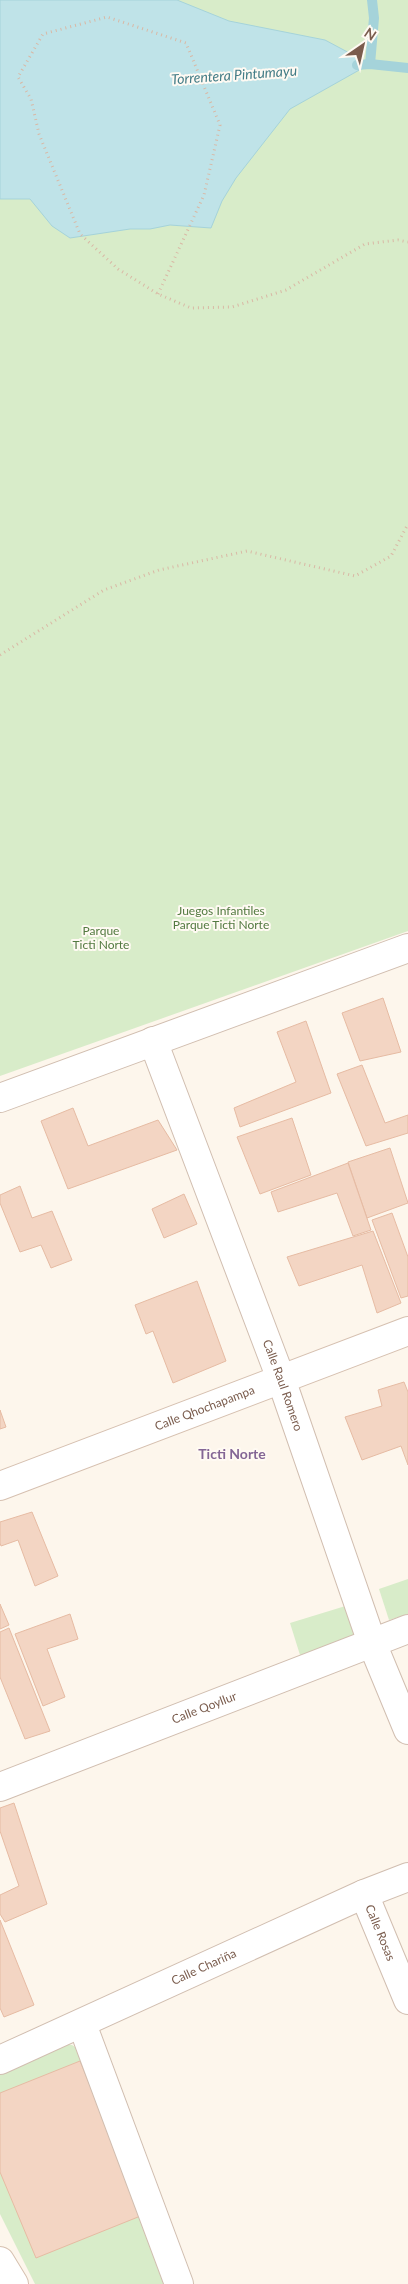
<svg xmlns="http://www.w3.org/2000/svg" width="408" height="2284" font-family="Lato,sans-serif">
	<rect width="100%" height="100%" fill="#fdf6ec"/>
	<g fill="#d8ecc9">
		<polygon points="0,0 408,0 408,931 0,1076"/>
		<polygon points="408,1579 408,1614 389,1620 379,1589"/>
		<polygon points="352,1604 361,1635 300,1655 290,1623"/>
		<polygon points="63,2044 72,2045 78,2049 80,2061 143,2215 169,2284 35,2284 0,2214 0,2069"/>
	</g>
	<polygon fill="#bfe3e8" stroke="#a5d3da" points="0,0 177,0 229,21 325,40 370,64 290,109 236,178 222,201 211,228 170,225 150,229 130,229 70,238 52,226 30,199 0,199"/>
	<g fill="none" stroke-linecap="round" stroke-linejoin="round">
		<g stroke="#a5d3da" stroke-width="10">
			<polyline points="370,64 374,18 372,0"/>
			<polyline points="357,65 370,64 408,68"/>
		</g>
	</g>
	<g fill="#f3d5c3" stroke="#e6bba3">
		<polygon points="383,998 401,1052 360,1061 342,1013"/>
		<polygon points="306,1021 331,1093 240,1127 234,1108 296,1082 277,1032"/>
		<polygon points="362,1065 385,1123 408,1115 408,1133 366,1146 337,1074"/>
		<polygon points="73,1108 88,1146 158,1120 177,1150 68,1189 41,1121"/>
		<polygon points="292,1118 311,1175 260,1194 237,1137"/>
		<polygon points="390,1148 408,1203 367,1218 348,1162"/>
		<polygon points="348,1163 371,1230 353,1236 337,1193 278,1212 271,1192"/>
		<polygon points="20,1186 32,1218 52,1211 72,1260 51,1268 41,1245 20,1252 0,1203 0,1195"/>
		<polygon points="184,1194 197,1224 164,1238 152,1209"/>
		<polygon points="392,1213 408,1257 408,1296 401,1298 372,1220"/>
		<polygon points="373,1231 401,1303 377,1313 362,1265 299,1286 287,1257"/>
		<polygon points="197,1281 226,1361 173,1383 153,1331 146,1334 135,1305"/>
		<polygon points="404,1382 408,1392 408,1465 401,1446 362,1460 345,1417 382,1406 378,1390"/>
		<polygon points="0,1410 6,1427 0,1429"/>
		<polygon points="32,1512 58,1576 35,1586 18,1540 1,1546 0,1543 0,1522"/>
		<polygon points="0,1604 9,1625 0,1629"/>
		<polygon points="70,1614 78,1639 47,1649 65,1697 43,1706 15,1634"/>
		<polygon points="9,1628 50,1731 25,1739 0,1677 0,1632"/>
		<polygon points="14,1803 47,1904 5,1922 0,1914 0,1895 19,1886 0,1831 0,1808"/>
		<polygon points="0,1920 34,2005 4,2017 0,2008"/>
		<polygon points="80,2061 143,2215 36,2258 0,2172 0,2093"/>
	</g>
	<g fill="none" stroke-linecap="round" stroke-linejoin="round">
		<defs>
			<g id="street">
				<path id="s1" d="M153 1041 281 1379 372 1643 408 1730"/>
				<polyline points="0,1098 408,948"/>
				<path id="s2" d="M0 1787 408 1629"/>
				<path id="s3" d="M364 1894 408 2000"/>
				<polyline points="82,2024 179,2284"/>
				<path id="s4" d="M0 2060 364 1894 408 1877"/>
			</g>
			<g id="secondary">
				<path id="s5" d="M0 1486 408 1331"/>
				<polyline points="0,2261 14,2284"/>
			</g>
		</defs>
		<use href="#street" stroke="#d1beb0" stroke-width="30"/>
		<use href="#secondary" stroke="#d6c0b0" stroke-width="30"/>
		<g stroke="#d9b8a5" stroke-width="3" stroke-dasharray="1 4" stroke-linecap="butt">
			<polyline points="158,294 204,195 220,125 186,43 107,17 43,34 18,77 31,99 39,134 80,234 118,269 158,294 191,308 232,307 286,290 365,244 398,240 408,242"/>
			<polyline points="0,655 104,590 159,570 247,551 355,576 391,556 408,524"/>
		</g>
		<use href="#street" stroke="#fff" stroke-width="28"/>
		<use href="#secondary" stroke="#fff" stroke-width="28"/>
	</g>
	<g text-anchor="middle" stroke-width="4" stroke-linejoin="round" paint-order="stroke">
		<g font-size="12" fill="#537a41" stroke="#fffaf3">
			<text x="221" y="915">Juegos Infantiles<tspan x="221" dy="14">Parque Ticti Norte</tspan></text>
			<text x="101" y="935">Parque<tspan x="101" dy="14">Ticti Norte</tspan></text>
		</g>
		<g font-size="12" fill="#7a5c4d" stroke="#fffaf3">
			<text dy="4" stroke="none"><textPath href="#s1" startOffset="368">Calle Raul Romero</textPath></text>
			<text dy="4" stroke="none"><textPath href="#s5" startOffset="219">Calle Qhochapampa</textPath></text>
			<text dy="4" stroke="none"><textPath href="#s2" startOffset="219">Calle Qoyllur</textPath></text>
			<text dy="4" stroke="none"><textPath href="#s3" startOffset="42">Calle Rosas</textPath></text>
			<text dy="4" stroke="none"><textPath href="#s4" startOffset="224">Calle Chariña</textPath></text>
		</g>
		<g font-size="14" font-style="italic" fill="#437c86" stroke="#fffaf3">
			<text transform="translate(234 75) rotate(-4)" y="5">Torrentera Pintumayu</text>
		</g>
		<g font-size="14" font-weight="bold" fill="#846695" stroke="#fffaf3">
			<text x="232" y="1459">Ticti Norte</text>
		</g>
	</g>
	<g transform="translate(363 45) rotate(34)" stroke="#fffaf3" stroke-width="4" paint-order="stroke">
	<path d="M0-4L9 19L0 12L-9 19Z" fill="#7a5c4d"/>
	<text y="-8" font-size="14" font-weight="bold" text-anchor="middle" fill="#7a5c4d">N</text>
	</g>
</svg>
